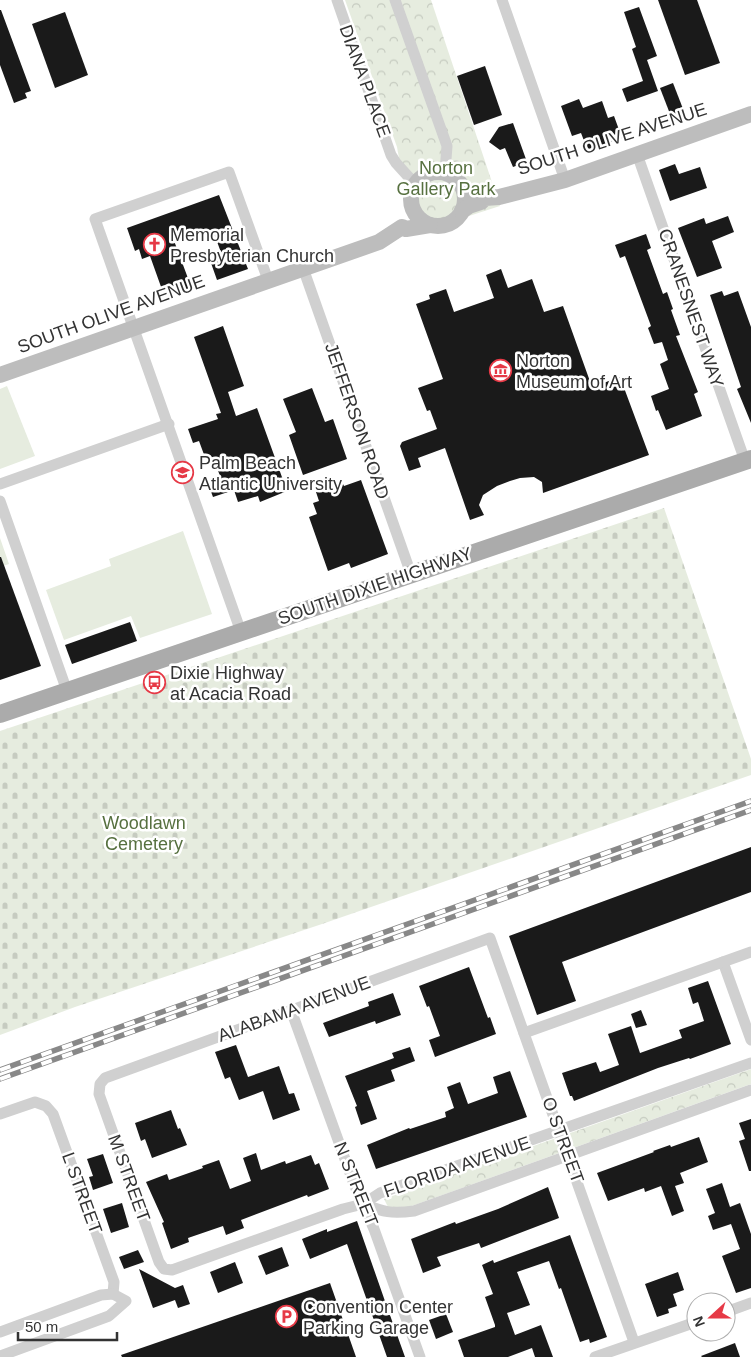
<svg xmlns="http://www.w3.org/2000/svg" width="751" height="1357" font-family="Helvetica,sans-serif">
	<defs>
		<pattern id="forest-crowns" width="20" height="18" patternUnits="userSpaceOnUse" patternTransform="scale(1.25)"><rect width="20" height="18" fill="#e6ecdf"/><path d="M2 6a3 3 0 1 1 6 0M12 15a3 3 0 1 1 6 0" fill="none" stroke="#c6cbc0"/></pattern>
		<pattern id="cemetery-stones" width="16" height="16" patternUnits="userSpaceOnUse" patternTransform="scale(1.25)"><rect width="16" height="16" fill="#e6ecdf"/><path d="M2 7V4a2 2 0 0 1 4 0v3zM10 15v-3a2 2 0 0 1 4 0v3z" fill="#c6cbc0"/></pattern>
	</defs>
	<rect width="100%" height="100%" fill="#fff"/>
	<g fill="#e6ecdf">
		<polygon points="7,386 35,456 0,469 0,389"/>
		<polygon points="183,531 212,614 140,638 131,616 64,640 46,590 111,566 109,559"/>
		<polygon points="0,538 9,564 0,567"/>
	</g>
	<g fill="url(#forest-crowns)">
		<polygon points="345,0 431,0 500,206 413,234 397,147"/>
		<polygon points="751,1069 751,1084 409,1207 388,1207 384,1199"/>
	</g>
	<polygon fill="url(#cemetery-stones)" points="664,508 751,759 751,775 322,924 75,1007 0,1035 0,731"/>
	<g fill="#1a1a1a">
		<polygon points="658,0 697,0 720,63 685,75"/>
		<polygon points="639,7 657,56 647,60 658,91 627,102 622,89 643,81 632,49 636,47 624,12"/>
		<polygon points="0,10 1,10 31,91 25,93 27,98 14,103 0,65"/>
		<polygon points="65,12 88,75 55,88 32,24"/>
		<polygon points="485,66 502,115 474,125 457,76"/>
		<polygon points="673,83 685,114 672,119 660,88"/>
		<polygon points="579,99 583,108 602,101 608,118 614,116 622,138 588,151 581,133 572,136 561,106"/>
		<polygon points="513,123 527,162 513,167 505,148 500,150 489,142 499,127"/>
		<polygon points="675,164 679,174 700,167 707,188 670,201 659,170"/>
		<polygon points="219,195 248,269 217,280 211,263 223,258 215,236 200,241 196,230 173,238 192,289 165,298 150,256 142,259 139,249 135,251 127,228"/>
		<polygon points="728,216 734,232 712,241 722,268 697,277 678,228 704,218 706,224"/>
		<polygon points="646,234 651,248 647,250 663,294 667,292 673,309 671,310 680,335 676,336 698,392 694,394 702,416 666,430 658,410 656,411 651,396 669,389 660,364 668,360 662,342 654,344 648,328 651,326 625,256 620,258 615,245"/>
		<polygon points="501,269 508,288 532,279 544,312 563,306 592,387 620,377 649,455 543,493 542,482 534,477 520,478 510,481 497,486 483,495 479,505 484,515 470,520 445,448 418,458 421,467 409,471 400,446 402,442 437,429 430,410 427,411 418,388 443,379 416,304 430,299 429,295 446,289 454,312 494,298 486,275"/>
		<polygon points="722,291 724,296 738,291 751,327 751,423 737,389 741,387 710,295"/>
		<polygon points="223,326 244,386 228,392 236,416 257,408 287,491 260,502 258,496 238,502 234,490 213,497 207,481 220,476 213,457 206,460 199,441 193,443 188,429 218,419 216,414 221,413 194,337"/>
		<polygon points="312,388 325,422 333,419 347,459 303,475 289,435 296,432 283,399"/>
		<polygon points="361,480 388,554 351,568 349,563 328,571 309,517 317,514 313,503 319,501 316,492 343,484 344,486"/>
		<polygon points="0,557 1,557 41,666 0,680"/>
		<polygon points="130,622 137,641 72,664 65,645"/>
		<polygon points="751,847 751,892 562,962 576,1001 537,1015 509,936"/>
		<polygon points="469,967 488,1018 490,1017 496,1034 435,1057 429,1040 440,1036 429,1006 427,1007 419,986"/>
		<polygon points="708,981 731,1044 690,1059 689,1058 658,1068 574,1101 572,1096 570,1096 562,1073 596,1062 600,1072 619,1065 608,1034 631,1026 640,1053 682,1038 679,1030 704,1021 698,1002 693,1004 688,988"/>
		<polygon points="393,993 401,1015 376,1024 375,1021 329,1037 323,1023 369,1006 368,1002"/>
		<polygon points="641,1010 647,1025 636,1028 631,1014"/>
		<polygon points="236,1045 248,1077 279,1066 289,1094 294,1093 300,1110 273,1120 263,1091 239,1100 230,1077 225,1079 215,1052"/>
		<polygon points="410,1047 415,1061 391,1070 395,1081 367,1091 377,1119 361,1125 355,1107 357,1106 345,1076 394,1058 392,1053"/>
		<polygon points="510,1071 527,1117 376,1169 367,1145 409,1128 410,1129 446,1117 445,1112 454,1108 447,1087 460,1082 468,1104 498,1093 493,1077"/>
		<polygon points="171,1110 178,1129 180,1128 187,1145 152,1158 145,1139 141,1141 135,1123"/>
		<polygon points="751,1119 751,1171 749,1171 739,1141 745,1139 739,1123"/>
		<polygon points="699,1137 708,1162 680,1173 684,1183 675,1186 684,1211 672,1216 661,1186 645,1192 644,1188 608,1201 597,1173 654,1152 653,1151 670,1145 671,1147"/>
		<polygon points="256,1153 261,1170 285,1161 286,1164 311,1155 315,1165 319,1163 329,1189 308,1197 307,1195 241,1220 244,1228 226,1235 223,1226 188,1238 189,1242 171,1249 162,1223 164,1222 146,1182 167,1174 169,1180 203,1168 202,1166 219,1160 230,1189 251,1181 243,1158"/>
		<polygon points="103,1154 113,1183 93,1190 89,1177 93,1176 87,1159"/>
		<polygon points="722,1183 730,1207 740,1203 751,1234 751,1288 736,1293 722,1256 740,1249 731,1224 713,1230 708,1216 715,1213 706,1189"/>
		<polygon points="548,1187 559,1218 481,1248 479,1243 437,1257 441,1266 423,1273 411,1239 455,1222 456,1224 498,1209"/>
		<polygon points="122,1203 129,1227 111,1233 103,1209"/>
		<polygon points="357,1221 386,1304 405,1357 387,1357 347,1244 310,1259 302,1239 327,1229 327,1232"/>
		<polygon points="570,1235 607,1337 590,1343 589,1339 580,1342 561,1288 559,1289 549,1261 517,1272 530,1305 507,1313 515,1335 541,1325 553,1357 535,1357 532,1348 508,1357 464,1357 458,1340 495,1327 495,1325 485,1297 493,1294 482,1265 493,1260 494,1263"/>
		<polygon points="282,1247 289,1266 266,1275 258,1256"/>
		<polygon points="138,1250 144,1262 124,1269 119,1257"/>
		<polygon points="235,1262 243,1283 218,1293 210,1272"/>
		<polygon points="139,1269 175,1288 183,1285 190,1304 178,1308 175,1300 153,1308"/>
		<polygon points="678,1272 684,1290 673,1294 677,1306 668,1309 669,1313 657,1317 645,1284"/>
		<polygon points="330,1283 356,1357 122,1357 121,1355"/>
		<polygon points="446,1314 453,1332 436,1339 429,1320"/>
		<polygon points="735,1343 740,1357 702,1357 701,1356"/>
	</g>
	<g fill="none" stroke-linecap="round" stroke-linejoin="round">
		<g stroke="#d0d0d0" stroke-width="11">
			<polyline points="337,0 391,155 396,163 415,184"/>
			<polyline points="395,0 447,146 445,172"/>
			<polyline points="502,0 565,180"/>
			<polyline points="637,154 745,461"/>
			<polyline points="303,268 411,574"/>
			<polyline points="0,484 169,424"/>
			<polyline points="0,501 67,691"/>
			<polyline points="241,632 95,219 229,172 268,280"/>
			<polyline points="723,962 751,1040"/>
			<polyline points="291,1010 354,1184 374,1229 420,1357"/>
			<polyline points="524,1033 751,952"/>
			<polyline points="0,1114 35,1102 46,1106 53,1114 114,1282 113,1294"/>
			<path d="M363 1204C384 1212 391 1214 414 1211L751 1090"/>
			<polyline points="726,1312 751,1303"/>
			<polyline points="0,1332 101,1295 113,1294 126,1301 109,1316 0,1356"/>
			<polyline points="634,1342 490,938 105,1078 100,1084 99,1094 159,1262 164,1269 172,1270 343,1209 363,1204 380,1193 751,1063"/>
			<polyline points="595,1357 696,1322"/>
		</g>
		<g stroke="#bdbdbd" stroke-width="16">
			<circle cx="438" cy="199" r="27"/>
			<polyline points="462,211 469,206 481,202 485,198 499,197 565,180 751,114"/>
			<polyline points="0,375 379,242 402,227 406,229 430,225"/>
		</g>
		<polyline stroke="#ababab" stroke-width="18" points="0,714 751,459"/>
		<defs>
			<g id="rail">
				<polyline points="0,1070 751,801"/>
				<polyline points="0,1079 751,810"/>
			</g>
		</defs>
		<use href="#rail" stroke="#888" stroke-width="5.5"/>
		<use href="#rail" stroke="#fff" stroke-width="4" stroke-dasharray="11" stroke-linecap="butt"/>
	</g>
	<defs>
		<symbol id="church-ring" viewBox="-11 -11 22 22"><circle r="9.5" fill="#fff" stroke="#e63946" stroke-width="1.5"/><path d="M-1.2-6h2.4v3.5h3.3v2.4h-3.3V6h-2.4V-.1h-3.3v-2.4h3.3Z" fill="#e63946"/></symbol>
		<symbol id="museum-ring" viewBox="-11 -11 22 22"><circle r="9.5" fill="#fff" stroke="#e63946" stroke-width="1.5"/><path d="M0-6L6-3V-2H-6V-3ZM-5-1h2V3h-2ZM-1-1h2V3h-2ZM3-1h2V3H3ZM-6 4H6V6H-6Z" fill="#e63946"/></symbol>
		<symbol id="university-ring" viewBox="-11 -11 22 22"><circle r="9.5" fill="#fff" stroke="#e63946" stroke-width="1.5"/><path d="M0-5L7-2L0 1L-7-2ZM-4 1L0 2.5L4 1V4Q0 6-4 4Z" fill="#e63946"/></symbol>
		<symbol id="bus-ring" viewBox="-11 -11 22 22"><circle r="9.5" fill="#fff" stroke="#e63946" stroke-width="1.5"/><path d="M-5-6H5V4H4V6H2V4H-2V6H-4V4H-5ZM-3.5-4V0h7V-4ZM-3.5 1.2v1.5H-2V1.2ZM2 1.2v1.5H3.5V1.2Z" fill="#e63946"/></symbol>
		<symbol id="parking-ring" viewBox="-11 -11 22 22"><circle r="9.5" fill="#fff" stroke="#e63946" stroke-width="1.5"/><path d="M-3.5-5.5H1a3.5 3.5 0 0 1 0 7H-1V5.5H-3.5ZM-1-3.4V-.6H.8a1.4 1.4 0 0 0 0-2.8Z" fill="#e63946"/></symbol>
	</defs>
	<g fill-rule="evenodd">
		<use href="#church-ring" x="142" y="232" width="25" height="25"/>
		<use href="#museum-ring" x="488" y="358" width="25" height="25"/>
		<use href="#university-ring" x="170" y="460" width="25" height="25"/>
		<use href="#bus-ring" x="142" y="670" width="25" height="25"/>
		<use href="#parking-ring" x="274" y="1304" width="25" height="25"/>
	</g>
	<g text-anchor="middle" stroke-width="5" stroke-linejoin="round" paint-order="stroke">
		<g font-size="18" fill="#333" stroke="#fff">
			<text transform="translate(365 81) rotate(70)" y="6">DIANA PLACE</text>
			<text transform="translate(612 139) rotate(-18)" y="6">SOUTH OLIVE AVENUE</text>
			<text transform="translate(691 308) rotate(71)" y="6">CRANESNEST WAY</text>
			<text transform="translate(111 314) rotate(-20)" y="6">SOUTH OLIVE AVENUE</text>
			<text transform="translate(357 421) rotate(71)" y="6">JEFFERSON ROAD</text>
			<text transform="translate(375 586) rotate(-19)" y="6">SOUTH DIXIE HIGHWAY</text>
			<text transform="translate(294 1009) rotate(-20)" y="6">ALABAMA AVENUE</text>
			<text transform="translate(563 1140) rotate(70)" y="6">O STREET</text>
			<text transform="translate(457 1167) rotate(-19)" y="6">FLORIDA AVENUE</text>
			<text transform="translate(129 1178) rotate(70)" y="6">M STREET</text>
			<text transform="translate(356 1184) rotate(68)" y="6">N STREET</text>
			<text transform="translate(82 1193) rotate(70)" y="6">L STREET</text>
		</g>
		<g font-size="18" fill="#56703f" stroke="#fff">
			<text x="446" y="174">Norton<tspan x="446" dy="21">Gallery Park</tspan></text>
			<text x="144" y="829">Woodlawn<tspan x="144" dy="21">Cemetery</tspan></text>
		</g>
		<g font-size="18" fill="#333" stroke="#fff" text-anchor="start">
			<text x="170" y="241">Memorial<tspan x="170" dy="21">Presbyterian Church</tspan></text>
			<text x="516" y="367">Norton<tspan x="516" dy="21">Museum of Art</tspan></text>
			<text x="199" y="469">Palm Beach<tspan x="199" dy="21">Atlantic University</tspan></text>
			<text x="170" y="679">Dixie Highway<tspan x="170" dy="21">at Acacia Road</tspan></text>
			<text x="303" y="1313">Convention Center<tspan x="303" dy="21">Parking Garage</tspan></text>
		</g>
	</g>
	<g transform="translate(711 1317) rotate(249)"><circle r="24" fill="#ffffff" stroke="#adadad"/>
	<path d="M0-4L9 19L0 12L-9 19Z" fill="#e63946"/>
	<text y="-8" font-size="14" font-weight="bold" text-anchor="middle" fill="#333333">N</text>
	</g>
	<path d="M18 1332v8h99v-8" fill="none" stroke="#333333" stroke-width="2.5"/>
	<text x="25" y="1332" font-size="15" fill="#333333" stroke="#ffffff" stroke-width="4" paint-order="stroke">50 m</text>
</svg>
